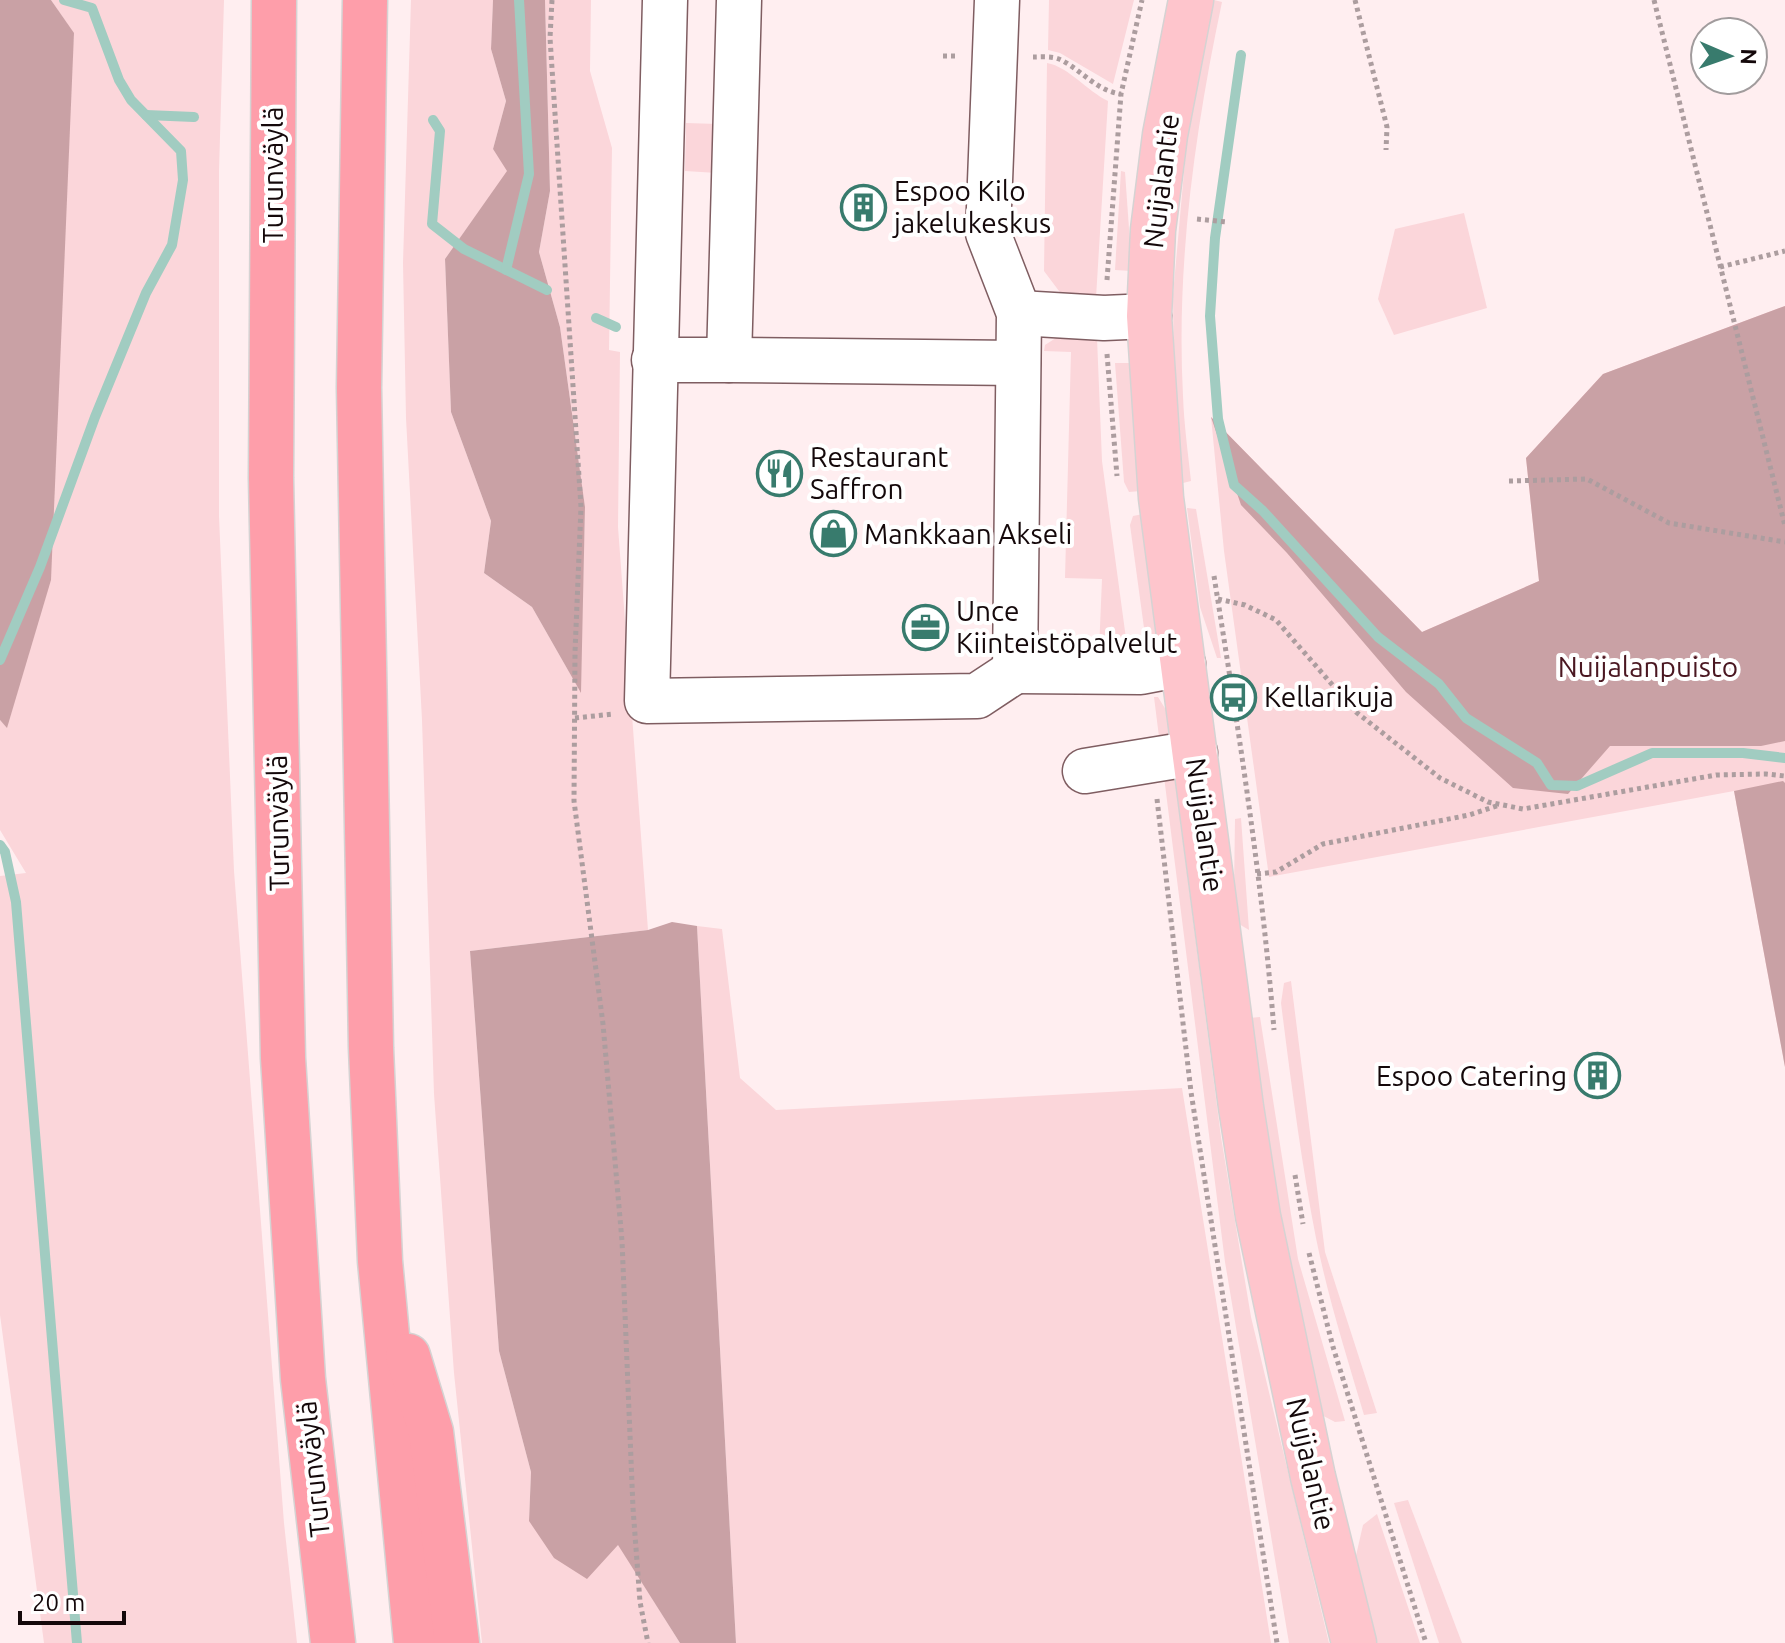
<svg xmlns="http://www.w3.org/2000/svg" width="1785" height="1643" font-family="Ubuntu,sans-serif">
	<rect width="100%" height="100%" fill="#ffeef0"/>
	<g fill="#fbd6da">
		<polygon points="51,0 224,0 219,171 219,516 234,871 284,1523 297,1643 44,1643 0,1315 0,876 26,873 0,830 0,720 7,727 74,34"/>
		<polygon points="411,0 493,0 491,49 506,101 493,149 508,171 445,259 451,412 491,521 484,573 532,607 580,691 585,507 560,327 539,252 550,191 545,0 591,0 590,71 612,148 609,350 620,352 618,527 648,930 470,951 499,1351 531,1472 529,1521 618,1544 680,1643 482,1643 454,1373 434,1094 422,720 406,418 403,263"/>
		<polygon points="1049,0 1134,0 1113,84 1060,53 1048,50"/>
		<path d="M1214 0 1222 2C1195 130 1176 264 1183 396 1184 424 1188 453 1191 481L1183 483 1174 390 1173 295 1190 105 1205 26Z"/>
		<path d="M1047 63C1069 67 1087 91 1108 101L1096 298 1062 295 1044 271Z"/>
		<polygon points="686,123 718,124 717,173 685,171"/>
		<polygon points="1121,171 1125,172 1132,271 1115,270"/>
		<polygon points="1464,213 1487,308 1394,335 1378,299 1395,229"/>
		<polygon points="1785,306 1785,1067 1734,791 1269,877 1224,551 1211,417 1422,632 1539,581 1526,458 1603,374"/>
		<polygon points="1059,336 1097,338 1102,461 1127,646 1125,651 1099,651 1102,579 1065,578 1071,352 1044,351 1045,345"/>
		<polygon points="1115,363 1130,363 1141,491 1129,492 1124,482"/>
		<polygon points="1187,508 1196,509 1221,658 1217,658 1200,607"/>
		<polygon points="1143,514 1160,639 1155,648 1147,650 1130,525 1133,516"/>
		<polygon points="1154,697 1158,697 1166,710 1221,1137 1251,1317 1329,1643 1289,1643 1225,1262"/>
		<polygon points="1241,818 1249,930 1239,924 1234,889 1235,819"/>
		<polygon points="697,926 722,929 740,1078 776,1110 1182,1088 1271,1643 736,1643"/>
		<path d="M1291 981 1325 1252 1377 1413 1364 1415C1347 1357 1328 1298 1316 1238 1301 1161 1291 1082 1281 1003L1284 983Z"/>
		<polygon points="1260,1017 1298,1259 1345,1421 1335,1422 1316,1412 1287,1259 1249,1018"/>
		<polygon points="1408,1500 1462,1643 1439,1643 1394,1503"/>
		<polygon points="1377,1514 1420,1643 1376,1643 1355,1560 1363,1525"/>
	</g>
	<g fill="#c9a1a5">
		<polygon points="0,0 51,0 74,33 51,580 7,728 0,720"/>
		<polygon points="493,0 545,0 550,191 539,252 560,327 585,507 581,693 532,607 484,573 491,521 451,412 445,259 507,171 493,149 506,101 491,49"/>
		<polygon points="1785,306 1785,741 1761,746 1610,746 1568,794 1513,788 1406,692 1287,553 1241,505 1211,417 1422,632 1539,581 1526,458 1603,374"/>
		<polygon points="1783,781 1785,783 1785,1067 1734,791"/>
		<polygon points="672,922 697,926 736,1643 680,1643 618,1545 587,1579 554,1558 529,1521 531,1472 499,1351 470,951 648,930"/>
	</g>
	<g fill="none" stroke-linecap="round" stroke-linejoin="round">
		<g stroke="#a1ccc1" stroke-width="10">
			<polyline points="1241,55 1215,238 1210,316 1218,419 1234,485 1263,511 1378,637 1439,684 1466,718 1537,763 1551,785 1577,786 1652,753 1743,753 1785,758"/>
			<polyline points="146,115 194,117"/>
			<polyline points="433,120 440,131 432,224 464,249 547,290"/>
			<polyline points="506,270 529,174 519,0"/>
			<polyline points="596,318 616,327"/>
			<polyline points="0,660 40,567 95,417 146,293 172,245 183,180 181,151 131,100 119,80 92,8 64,0"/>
			<polyline points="0,845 5,852 16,902 77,1643"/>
		</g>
		<defs>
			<g id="minor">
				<polyline points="665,0 647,701 977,696 1015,671"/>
				<polyline points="997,0 988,233 1019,313 1015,671 1141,672 1183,664"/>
				<polyline points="1019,313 1104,318 1149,316"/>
				<polyline points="654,360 729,360 739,0"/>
				<polyline points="729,360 1018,363"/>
				<polyline points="1085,771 1195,753"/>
			</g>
			<polyline id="major" points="1191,0 1165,135 1153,230 1149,316 1161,498 1241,1107 1258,1216 1313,1477 1354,1643"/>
			<g id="highway">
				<polyline points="274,0 271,478 283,1058 303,1379 333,1643"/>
				<polyline points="365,0 359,388 371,1048 380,1261 416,1643"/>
				<polyline points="408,1356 431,1432 457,1643"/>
			</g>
		</defs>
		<use href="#minor" stroke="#7f5d61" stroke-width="47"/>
		<use href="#major" stroke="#d5d3d3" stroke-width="47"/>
		<use href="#highway" stroke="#d5d3d3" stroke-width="47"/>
		<g stroke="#ac9d9f" stroke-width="5" stroke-dasharray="4 4" stroke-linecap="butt">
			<polyline points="552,0 550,38 581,507 575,652 574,801 603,1024 622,1241 633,1508 640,1602 648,1643"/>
			<polyline points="1355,0 1387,127 1386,150"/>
			<polyline points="1654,0 1785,526"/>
			<polyline points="943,56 959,56"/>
			<path d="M1033 57C1041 57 1052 56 1059 59 1081 69 1096 91 1121 94"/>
			<polyline points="1197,219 1227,222"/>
			<polyline points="1720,267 1785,251"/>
			<polyline points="1107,280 1121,94 1142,0"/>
			<polyline points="1107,354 1117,476"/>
			<polyline points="1509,481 1587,479 1669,523 1785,542"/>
			<path d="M1214 576C1238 727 1262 878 1274 1030"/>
			<polyline points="1218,599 1245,605 1276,620 1356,712 1440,778 1488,802 1523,809 1716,775 1766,774 1785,776"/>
			<polyline points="575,718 613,714"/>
			<polyline points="1157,799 1191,1092 1277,1643"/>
			<polyline points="1257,874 1276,872 1323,844 1469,815 1500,805"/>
			<polyline points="1295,1175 1303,1224"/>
			<polyline points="1309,1253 1333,1347 1426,1643"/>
		</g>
		<use href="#minor" stroke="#fff" stroke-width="44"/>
		<use href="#major" stroke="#fec5cc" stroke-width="44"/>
		<use href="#highway" stroke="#fe9eaa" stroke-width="44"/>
	</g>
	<defs>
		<symbol id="building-ring" viewBox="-11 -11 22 22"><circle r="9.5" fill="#fff" stroke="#387b6d" stroke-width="1.5"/><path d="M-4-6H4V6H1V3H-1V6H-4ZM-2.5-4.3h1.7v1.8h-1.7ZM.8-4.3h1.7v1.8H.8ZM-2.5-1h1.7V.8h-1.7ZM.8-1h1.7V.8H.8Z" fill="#387b6d"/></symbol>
		<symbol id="restaurant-ring" viewBox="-11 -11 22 22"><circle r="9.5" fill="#fff" stroke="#387b6d" stroke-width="1.5"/><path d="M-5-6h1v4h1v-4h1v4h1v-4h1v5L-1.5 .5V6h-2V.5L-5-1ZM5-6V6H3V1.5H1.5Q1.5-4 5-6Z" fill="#387b6d"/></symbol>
		<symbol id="shop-ring" viewBox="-11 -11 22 22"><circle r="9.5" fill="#fff" stroke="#387b6d" stroke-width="1.5"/><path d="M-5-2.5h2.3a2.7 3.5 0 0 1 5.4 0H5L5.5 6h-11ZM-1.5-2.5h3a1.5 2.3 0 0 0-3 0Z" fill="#387b6d"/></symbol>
		<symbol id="office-ring" viewBox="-11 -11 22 22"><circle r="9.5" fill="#fff" stroke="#387b6d" stroke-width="1.5"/><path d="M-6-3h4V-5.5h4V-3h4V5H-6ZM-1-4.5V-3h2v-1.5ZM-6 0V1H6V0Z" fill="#387b6d"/></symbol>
		<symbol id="bus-ring" viewBox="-11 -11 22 22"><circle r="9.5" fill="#fff" stroke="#387b6d" stroke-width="1.5"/><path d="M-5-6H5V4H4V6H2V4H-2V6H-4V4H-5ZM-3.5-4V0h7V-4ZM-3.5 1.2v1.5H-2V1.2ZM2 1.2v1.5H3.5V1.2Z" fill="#387b6d"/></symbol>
	</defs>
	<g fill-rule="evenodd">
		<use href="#building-ring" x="838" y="182" width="51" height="51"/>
		<use href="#restaurant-ring" x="754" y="448" width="51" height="51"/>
		<use href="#shop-ring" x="808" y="508" width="51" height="51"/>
		<use href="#office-ring" x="900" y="602" width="51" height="51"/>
		<use href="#bus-ring" x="1208" y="672" width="51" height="51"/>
		<use href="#building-ring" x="1572" y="1050" width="51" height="51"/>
	</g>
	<g text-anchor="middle" stroke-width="8" stroke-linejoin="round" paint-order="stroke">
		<g font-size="28" fill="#14080a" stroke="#fff">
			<text transform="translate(273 175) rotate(-90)" y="10">Turunväylä</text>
			<text transform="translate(1161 181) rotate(-83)" y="10">Nuijalantie</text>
			<text transform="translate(278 823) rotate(-91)" y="10">Turunväylä</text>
			<text transform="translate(1205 825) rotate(82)" y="10">Nuijalantie</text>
			<text transform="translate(1311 1464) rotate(77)" y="10">Nuijalantie</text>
			<text transform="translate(313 1469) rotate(-96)" y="10">Turunväylä</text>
		</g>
		<g font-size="28" fill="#14080a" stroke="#fff" text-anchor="start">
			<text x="894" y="201">Espoo Kilo<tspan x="894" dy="32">jakelukeskus</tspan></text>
			<text x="810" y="467">Restaurant<tspan x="810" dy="32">Saffron</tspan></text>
			<text x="864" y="544">Mankkaan Akseli</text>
			<text x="956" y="621">Unce<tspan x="956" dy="32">Kiinteistöpalvelut</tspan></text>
			<text x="1264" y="707">Kellarikuja</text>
			<text x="1567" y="1086" text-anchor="end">Espoo Catering</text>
		</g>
		<g font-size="28" fill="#4a1721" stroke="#fff">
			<text x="1648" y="677">Nuijalanpuisto</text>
		</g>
	</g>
	<g transform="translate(1729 56) rotate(92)"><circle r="38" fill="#ffffff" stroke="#a19c9d" stroke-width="2"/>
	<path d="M0-6L14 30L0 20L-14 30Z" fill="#387b6d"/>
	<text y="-12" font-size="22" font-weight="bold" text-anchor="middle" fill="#14080a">N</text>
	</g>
	<path d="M20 1611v12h104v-12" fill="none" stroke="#14080a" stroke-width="4"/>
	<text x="32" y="1611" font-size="24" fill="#14080a" stroke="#ffffff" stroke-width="6" paint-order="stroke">20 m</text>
</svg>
